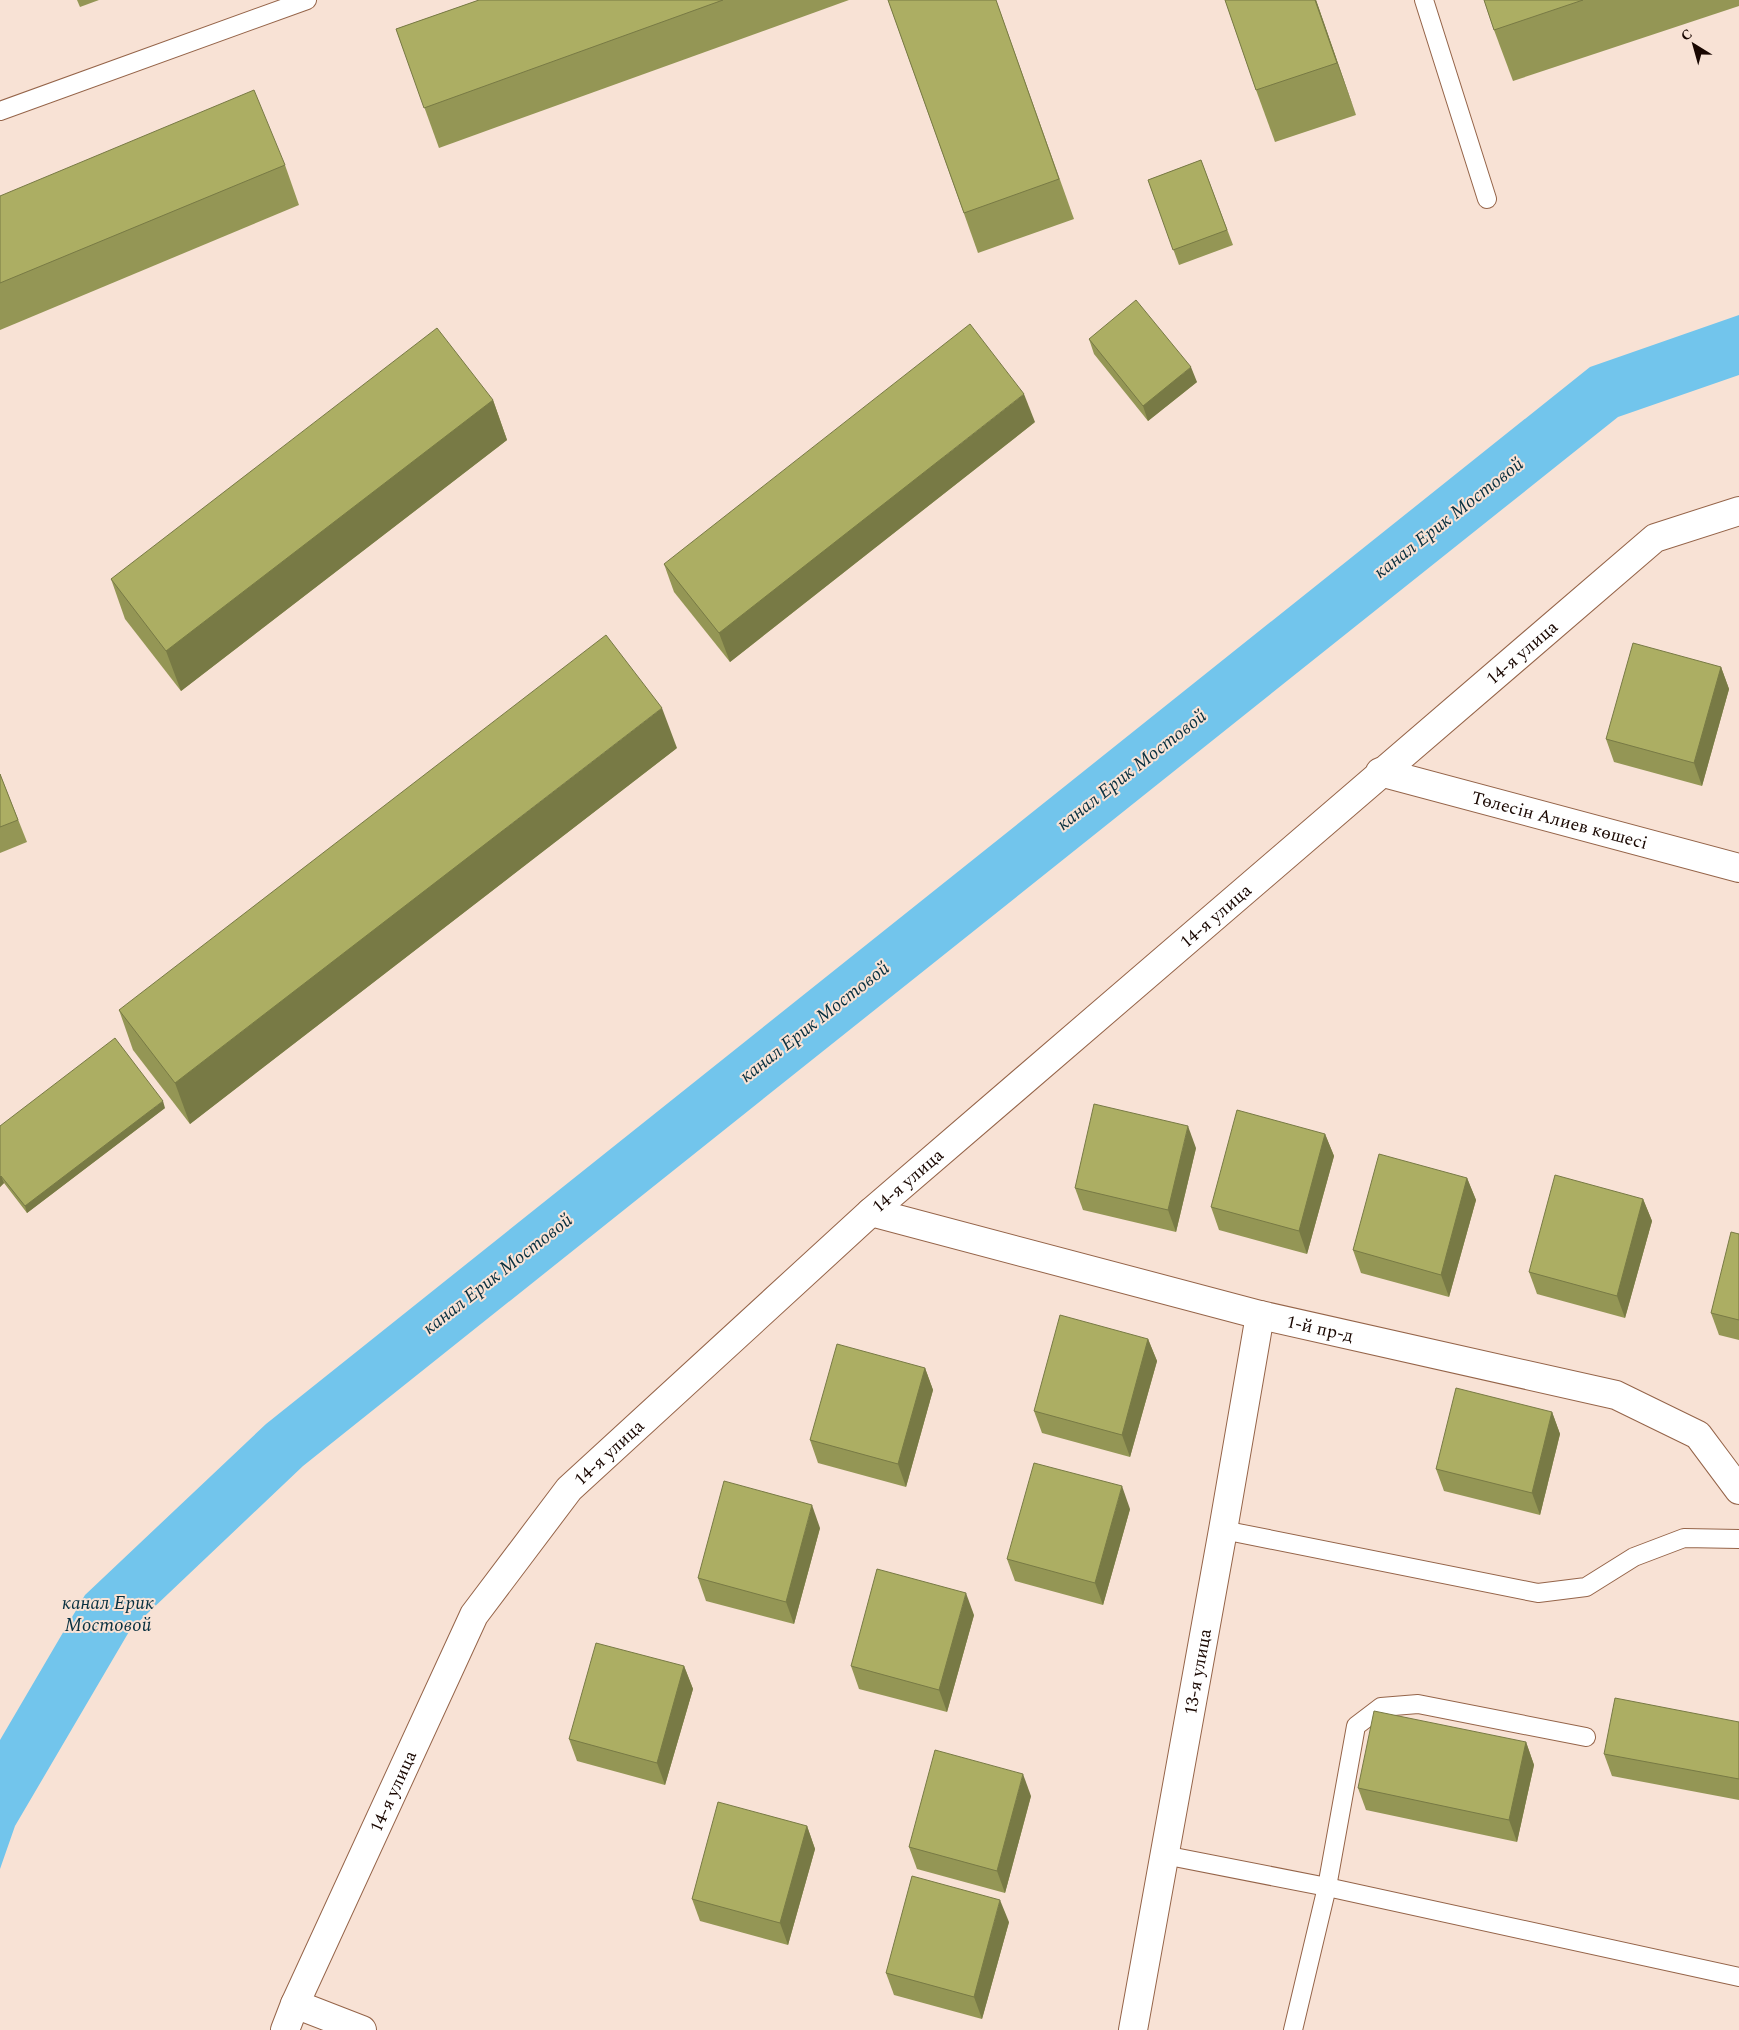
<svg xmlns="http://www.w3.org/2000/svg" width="1739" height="2030" font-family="Spectral,serif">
	<rect width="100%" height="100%" fill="#f8e2d5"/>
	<polygon fill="#72c5ec" points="1739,315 1739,375 1618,417 303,1466 130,1630 15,1826 0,1869 0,1740 85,1595 266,1424 1590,367"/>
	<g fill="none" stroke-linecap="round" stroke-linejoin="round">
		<defs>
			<g id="service">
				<polyline points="1424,0 1487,199"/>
				<polyline points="0,111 307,0"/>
				<polyline points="1223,1530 1538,1593 1586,1587 1634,1557 1684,1538 1739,1539"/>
				<polyline points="1164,1855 1327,1887 1739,1977"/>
				<polyline points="1293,2030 1327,1887 1356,1726 1381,1707 1418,1704 1586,1737"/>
			</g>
			<g id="minor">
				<path id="s1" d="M1380 772 1739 868"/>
				<path id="s2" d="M871 1212 1260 1315 1616 1395 1698 1435 1739 1490"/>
				<polyline points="295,2004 362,2030"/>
				<path id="s3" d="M285 2030 295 2004 474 1615 569 1489 871 1212 1655 538 1739 511"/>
				<path id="s4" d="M1133 2030 1223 1530 1260 1315"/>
			</g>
		</defs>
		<use href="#service" stroke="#956449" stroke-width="20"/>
		<use href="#minor" stroke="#956449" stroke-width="30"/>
		<use href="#service" stroke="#fff" stroke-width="18"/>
		<use href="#minor" stroke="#fff" stroke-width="28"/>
	</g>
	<g fill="#949655">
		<polygon points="77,0 99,0 80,7"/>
		<polygon points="479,0 849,0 439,148 396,29"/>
		<polygon points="888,0 996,0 1074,219 978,253"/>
		<polygon points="1225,0 1316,0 1356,115 1275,142 1256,90"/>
		<polygon points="1484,0 1739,0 1739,6 1513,81 1494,30"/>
		<polygon points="1201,160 1233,245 1179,265 1148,180"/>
		<polygon points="285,165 299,205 0,330 0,196"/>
		<polygon points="1089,339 1197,382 1148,421 1094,354"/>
		<polygon points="493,400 507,440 181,691 125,619 111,579"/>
		<polygon points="1035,422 730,662 674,592 664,564"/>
		<polygon points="1721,667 1729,689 1702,786 1614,762 1606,739"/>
		<polygon points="677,748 190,1124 133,1050 119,1010"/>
		<polygon points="0,774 27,842 0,853"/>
		<polygon points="165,1108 27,1213 4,1183 0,1187 0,1126"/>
		<polygon points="1325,1134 1334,1156 1307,1254 1219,1230 1211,1207"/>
		<polygon points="1196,1148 1176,1232 1083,1210 1075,1188"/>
		<polygon points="1467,1178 1476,1200 1449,1297 1361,1273 1353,1250"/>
		<polygon points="1643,1199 1652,1221 1625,1318 1537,1294 1529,1272"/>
		<polygon points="1739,1234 1739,1340 1719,1335 1711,1313"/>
		<polygon points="1148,1339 1157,1361 1130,1457 1042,1433 1034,1411"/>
		<polygon points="925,1368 933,1390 906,1487 818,1463 810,1440"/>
		<polygon points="1552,1412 1560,1434 1540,1515 1444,1491 1436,1469"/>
		<polygon points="1130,1509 1103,1605 1015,1581 1007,1559"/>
		<polygon points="820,1528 794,1624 706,1601 698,1578"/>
		<polygon points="974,1615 947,1712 859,1689 851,1666"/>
		<polygon points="684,1666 693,1689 665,1785 577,1761 569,1739"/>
		<polygon points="1739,1722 1739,1800 1612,1776 1604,1754"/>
		<polygon points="1526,1742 1534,1765 1517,1842 1366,1810 1358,1788"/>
		<polygon points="1031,1796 1005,1893 917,1869 909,1847"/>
		<polygon points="807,1826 815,1849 788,1945 700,1921 692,1899"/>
		<polygon points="1009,1922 982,2019 894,1995 886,1973"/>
	</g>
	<g fill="#787a45">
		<polygon points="1315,0 1316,0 1356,115 1337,63"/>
		<polygon points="1191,367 1197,382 1148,421 1143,406"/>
		<polygon points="1024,394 1035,422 730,662 719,633"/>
		<polygon points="493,400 507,440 181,691 166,651"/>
		<polygon points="1721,667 1729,689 1702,786 1694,763"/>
		<polygon points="662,708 677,748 190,1124 175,1083"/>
		<polygon points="163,1101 165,1108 27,1213 25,1206"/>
		<polygon points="1188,1126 1196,1148 1176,1232 1168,1210"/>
		<polygon points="1325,1134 1334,1156 1307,1254 1299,1231"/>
		<polygon points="1,1176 4,1183 0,1187 0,1177"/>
		<polygon points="1467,1178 1476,1200 1449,1297 1441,1275"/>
		<polygon points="1643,1199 1652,1221 1625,1318 1617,1296"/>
		<polygon points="1148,1339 1157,1361 1130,1457 1122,1435"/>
		<polygon points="925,1368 933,1390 906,1487 898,1464"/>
		<polygon points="1552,1412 1560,1434 1540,1515 1532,1493"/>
		<polygon points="1122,1486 1130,1509 1103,1605 1095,1583"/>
		<polygon points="812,1505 820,1528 794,1624 786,1602"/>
		<polygon points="966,1593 974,1615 947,1712 939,1690"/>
		<polygon points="684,1666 693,1689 665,1785 657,1763"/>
		<polygon points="1526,1742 1534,1765 1517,1842 1509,1820"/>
		<polygon points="1023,1774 1031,1796 1005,1893 997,1871"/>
		<polygon points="807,1826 815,1849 788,1945 780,1923"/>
		<polygon points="1000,1900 1009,1922 982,2019 974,1997"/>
	</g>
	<g fill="#acae63" stroke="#787a45">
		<polygon points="479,0 723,0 424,108 396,29"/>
		<polygon points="888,0 996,0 1059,179 964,213"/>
		<polygon points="1225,0 1315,0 1337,63 1256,90"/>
		<polygon points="1484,0 1583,0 1494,30"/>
		<polygon points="254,90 285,165 0,283 0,196"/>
		<polygon points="1201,160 1227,230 1173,250 1148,180"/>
		<polygon points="1136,300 1191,367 1143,406 1089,339"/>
		<polygon points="970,324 1024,394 719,633 664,564"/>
		<polygon points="437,328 493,400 166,651 111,579"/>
		<polygon points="606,635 662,708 175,1083 119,1010"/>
		<polygon points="1633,643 1721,667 1694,763 1606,739"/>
		<polygon points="0,774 18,820 0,827"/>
		<polygon points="115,1038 163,1101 25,1206 1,1176 0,1177 0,1126"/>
		<polygon points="1094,1104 1188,1126 1168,1210 1075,1188"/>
		<polygon points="1237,1110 1325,1134 1299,1231 1211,1207"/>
		<polygon points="1379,1154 1467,1178 1441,1275 1353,1250"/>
		<polygon points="1555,1175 1643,1199 1617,1296 1529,1272"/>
		<polygon points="1731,1232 1739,1234 1739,1320 1711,1313"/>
		<polygon points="1060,1315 1148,1339 1122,1435 1034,1411"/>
		<polygon points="837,1344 925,1368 898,1464 810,1440"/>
		<polygon points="1456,1388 1552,1412 1532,1493 1436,1469"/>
		<polygon points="1034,1463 1122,1486 1095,1583 1007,1559"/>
		<polygon points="724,1481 812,1505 786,1602 698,1578"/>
		<polygon points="877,1569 966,1593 939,1690 851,1666"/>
		<polygon points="596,1643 684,1666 657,1763 569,1739"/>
		<polygon points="1615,1698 1739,1722 1739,1779 1604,1754"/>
		<polygon points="1374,1711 1526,1742 1509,1820 1358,1788"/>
		<polygon points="935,1750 1023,1774 997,1871 909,1847"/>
		<polygon points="718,1802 807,1826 780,1923 692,1899"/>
		<polygon points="912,1876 1000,1900 974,1997 886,1973"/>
	</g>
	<g text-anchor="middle" stroke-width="4" stroke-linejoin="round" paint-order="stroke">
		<g font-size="18" fill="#190701" stroke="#f8e2d5">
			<text dy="6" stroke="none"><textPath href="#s3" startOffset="1882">14-я улица</textPath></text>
			<text dy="6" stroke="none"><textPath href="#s1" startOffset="186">Төлесін Алиев көшесі</textPath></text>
			<text dy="6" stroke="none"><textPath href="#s3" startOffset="1478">14-я улица</textPath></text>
			<text dy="6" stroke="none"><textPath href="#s3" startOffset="1072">14-я улица</textPath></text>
			<text dy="6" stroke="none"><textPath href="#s2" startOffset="464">1-й пр-д</textPath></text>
			<text dy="6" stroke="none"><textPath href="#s3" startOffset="668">14-я улица</textPath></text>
			<text dy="6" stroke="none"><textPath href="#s4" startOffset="364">13-я улица</textPath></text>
			<text dy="6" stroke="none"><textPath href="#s3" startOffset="262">14-я улица</textPath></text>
		</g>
		<g font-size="19" font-style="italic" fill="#072f3f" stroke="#f8e2d5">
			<text transform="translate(1448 517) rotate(-38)" y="7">канал Ерик Мостовой</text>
			<text transform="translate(1131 769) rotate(-38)" y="7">канал Ерик Мостовой</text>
			<text transform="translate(814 1021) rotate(-38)" y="7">канал Ерик Мостовой</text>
			<text transform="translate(497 1273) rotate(-38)" y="7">канал Ерик Мостовой</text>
			<text x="108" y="1609">канал Ерик<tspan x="108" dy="22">Мостовой</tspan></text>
		</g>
	</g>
	<g transform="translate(1694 45) rotate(323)" stroke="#f8e2d5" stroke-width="4" paint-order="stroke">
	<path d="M0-4L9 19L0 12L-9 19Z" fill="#190701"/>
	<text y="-8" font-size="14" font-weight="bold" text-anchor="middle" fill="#190701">С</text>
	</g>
</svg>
